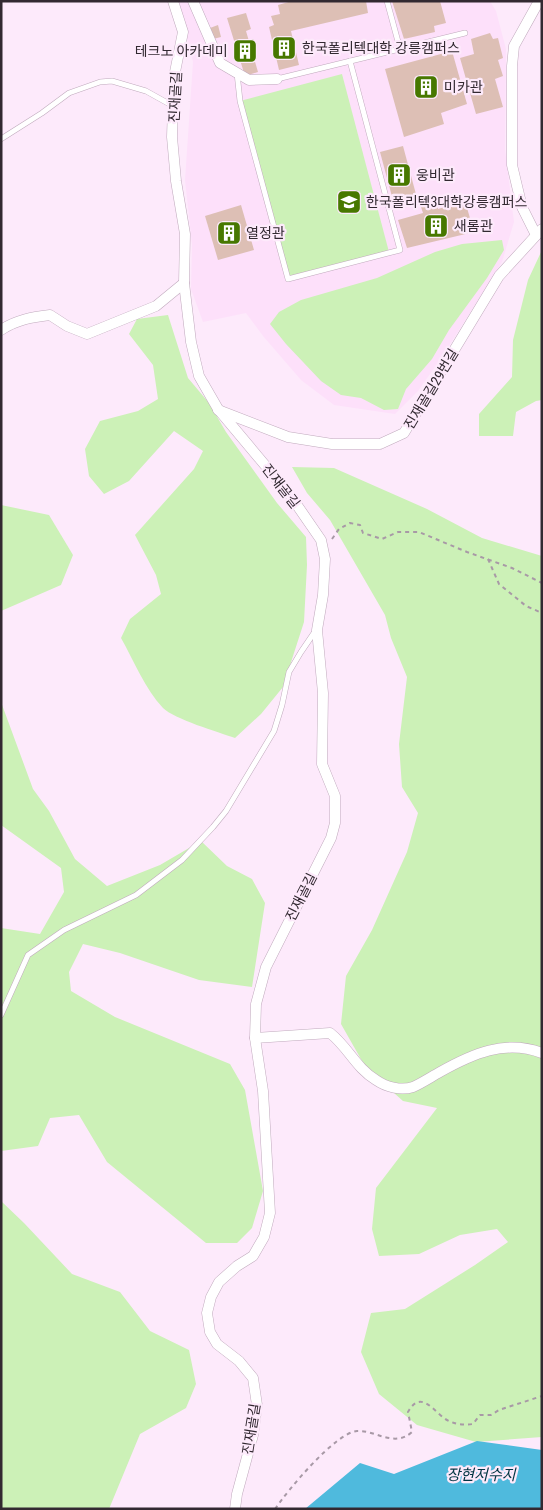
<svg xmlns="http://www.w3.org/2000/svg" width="543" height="1510" font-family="'Roboto Condensed','Noto Sans KR',sans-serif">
	<rect width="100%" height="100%" fill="#fdeafb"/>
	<polygon fill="#fde0fa" points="178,1 490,1 496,11 506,49 505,149 514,222 502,262 442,357 418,391 395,414 334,405 301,380 263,336 246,313 203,322 191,289 192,245 185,180 193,62"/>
	<g fill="#ccf1b7">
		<polygon points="342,74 389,252 288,279 240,101"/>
		<polygon points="502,240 504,250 487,278 449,330 432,359 406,389 398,409 384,410 361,398 341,395 321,381 286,344 270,324 279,312 301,300 377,278 435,252 462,244"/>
		<polygon points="542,250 542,400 536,401 516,412 513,436 479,436 479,414 512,377 513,340 528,280"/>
		<path d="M168 315 188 378 209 403 226 432 277 503 306 537 307 565 304 622 283 687 261 714 235 738C218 732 174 719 163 708 145 689 134 661 121 638L130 619 161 594 156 575 135 535 194 469 203 451 174 431 129 481 104 494 89 476 85 449 100 421 138 411 158 399 153 365 129 334 137 319Z"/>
		<polygon points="292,467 334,468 427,509 482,538 542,556 542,1437 476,1442 417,1425 379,1394 361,1352 371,1313 405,1309 475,1265 508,1242 497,1229 460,1235 419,1254 379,1256 372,1229 376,1188 437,1108 403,1101 366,1068 341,1024 346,976 372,930 407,852 418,813 402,787 399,744 407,677 391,638 385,615 330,520 307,493"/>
		<polygon points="1,505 49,515 73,555 61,585 1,611"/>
		<polygon points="1,702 33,789 49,811 75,859 107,886 160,865 201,841 227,866 252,879 265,903 252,987 199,980 120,953 83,944 69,972 71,991 115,1017 230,1064 245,1090 263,1191 252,1228 237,1243 206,1243 107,1162 79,1115 50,1118 38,1146 1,1151 1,928 40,934 64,892 61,868 1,825"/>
		<polygon points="1,1201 24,1223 72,1274 120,1292 150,1331 189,1350 196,1384 186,1408 140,1434 109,1509 1,1509"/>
	</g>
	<polygon fill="#4fbadd" points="477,1441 542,1450 542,1509 305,1509 360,1463 394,1474"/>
	<g fill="#ddbfb5">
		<polygon points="292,1 366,1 368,13 291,31 299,65 279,70 269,27 274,25 271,16 280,14 278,5"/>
		<polygon points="392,1 440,1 446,23 434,26 435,32 404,39"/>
		<polygon points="246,13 251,29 246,31 258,72 245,76 227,18"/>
		<polygon points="218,25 221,37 213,39 210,28"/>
		<polygon points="490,33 493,39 498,38 503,58 498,60 503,76 495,79 503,107 476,114 460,58 474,54 471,39"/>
		<polygon points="452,51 467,104 441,113 444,124 404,137 385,69"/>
		<polygon points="403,146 417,198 394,204 380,152"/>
		<polygon points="435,196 438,209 465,201 474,232 407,248 398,220 423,213 419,201"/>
		<polygon points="241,205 254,250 218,260 205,216"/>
	</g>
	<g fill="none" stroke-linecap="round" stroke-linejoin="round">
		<defs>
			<g id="lane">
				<polyline points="387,1 400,49"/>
				<polyline points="237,73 240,101 288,279 400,250 350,61"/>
				<polyline points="277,79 465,33"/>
				<polyline points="1,139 42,113 69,93 100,82 112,81 146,91 173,106"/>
				<polyline points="1,1015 28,955 64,930 136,895 182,860 213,827 226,811 274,731 282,705 289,672 301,652 316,630"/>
			</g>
			<g id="street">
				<polyline points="173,1 183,32 174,77 172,137 176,181 185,234 184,283 191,342 199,376 218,409 290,495 321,540 325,559 323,595 317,630 323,693 322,764 335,796 335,823 331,838 266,967 256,1004 255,1038 263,1091 270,1213 264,1237 253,1256 237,1266 219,1282 211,1297 207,1313 210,1332 217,1344 239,1361 253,1378 257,1405 253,1435 237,1494 235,1509"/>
				<polyline points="193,1 220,63 249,80 277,79"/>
				<polyline points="536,235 522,207 512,165 512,66 514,46 539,1"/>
				<path d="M1 330C16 320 32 317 50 315L67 326 87 334 156 306 184 283"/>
				<polyline points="218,410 288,437 332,444 380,444 404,433 499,276 542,229"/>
				<path d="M255 1038 330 1033C348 1047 356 1068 376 1080 386 1087 401 1091 413 1087 422 1083 431 1077 440 1072 472 1054 505 1039 542 1053"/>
			</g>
		</defs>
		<use href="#lane" stroke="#c0aabd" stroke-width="6"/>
		<use href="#street" stroke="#c0aabd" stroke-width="11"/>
		<g stroke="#a899a6" stroke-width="2" stroke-dasharray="4 4" stroke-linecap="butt">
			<polyline points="332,539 339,529 350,523 360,525 363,533 382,539 398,532 419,532 467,552 512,568 542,583"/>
			<polyline points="488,559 499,584 526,606 542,613"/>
			<path d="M275 1509C288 1490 335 1433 357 1431 376 1430 394 1448 412 1432L408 1412C422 1387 435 1415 449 1421 457 1425 465 1425 473 1424L480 1415H491L499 1410 542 1396"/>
		</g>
		<use href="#lane" stroke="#fff" stroke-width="5"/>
		<use href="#street" stroke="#fff" stroke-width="10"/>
	</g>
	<defs>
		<symbol id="building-square" viewBox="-11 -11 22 22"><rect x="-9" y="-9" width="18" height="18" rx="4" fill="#477800" stroke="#fdeafb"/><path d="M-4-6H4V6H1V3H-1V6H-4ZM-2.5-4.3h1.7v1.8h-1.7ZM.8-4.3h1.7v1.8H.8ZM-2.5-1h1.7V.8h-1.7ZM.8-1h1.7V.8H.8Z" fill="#fff"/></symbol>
		<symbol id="university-square" viewBox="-11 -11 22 22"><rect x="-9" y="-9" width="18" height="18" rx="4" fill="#477800" stroke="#fdeafb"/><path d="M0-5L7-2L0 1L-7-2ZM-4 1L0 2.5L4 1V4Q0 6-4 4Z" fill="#fff"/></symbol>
	</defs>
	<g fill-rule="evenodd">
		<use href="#building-square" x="270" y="34" width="28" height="28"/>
		<use href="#building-square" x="231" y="37" width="28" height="28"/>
		<use href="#building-square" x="412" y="73" width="28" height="28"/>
		<use href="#building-square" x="385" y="161" width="28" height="28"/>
		<use href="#university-square" x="335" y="188" width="28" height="28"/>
		<use href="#building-square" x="422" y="212" width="28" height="28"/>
		<use href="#building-square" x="215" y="219" width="28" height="28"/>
	</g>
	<g text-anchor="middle" stroke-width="4.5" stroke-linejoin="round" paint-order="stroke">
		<g font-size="14" fill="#322931" stroke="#fdeafb" text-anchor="start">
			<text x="302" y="53">한국폴리텍대학 강릉캠퍼스</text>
			<text x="228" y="56" text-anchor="end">테크노 아카데미</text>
			<text x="444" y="92">미카관</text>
			<text x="416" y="180">웅비관</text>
			<text x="366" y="207">한국폴리텍3대학강릉캠퍼스</text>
			<text x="454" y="231">새롬관</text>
			<text x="246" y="238">열정관</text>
		</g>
		<g font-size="14" fill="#322931" stroke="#fdeafb">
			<text transform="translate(175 97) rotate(-87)" y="5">진재골길</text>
			<text transform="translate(431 389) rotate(-59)" y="5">진재골길29번길</text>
			<text transform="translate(281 486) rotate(52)" y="5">진재골길</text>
			<text transform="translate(301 897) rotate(-63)" y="5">진재골길</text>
			<text transform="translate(251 1429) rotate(-81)" y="5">진재골길</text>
		</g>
		<g font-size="15" font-style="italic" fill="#003442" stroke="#fdeafb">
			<text x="481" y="1480">장현저수지</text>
		</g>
	</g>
	<rect width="543" height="1510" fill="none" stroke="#322931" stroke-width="5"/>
</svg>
